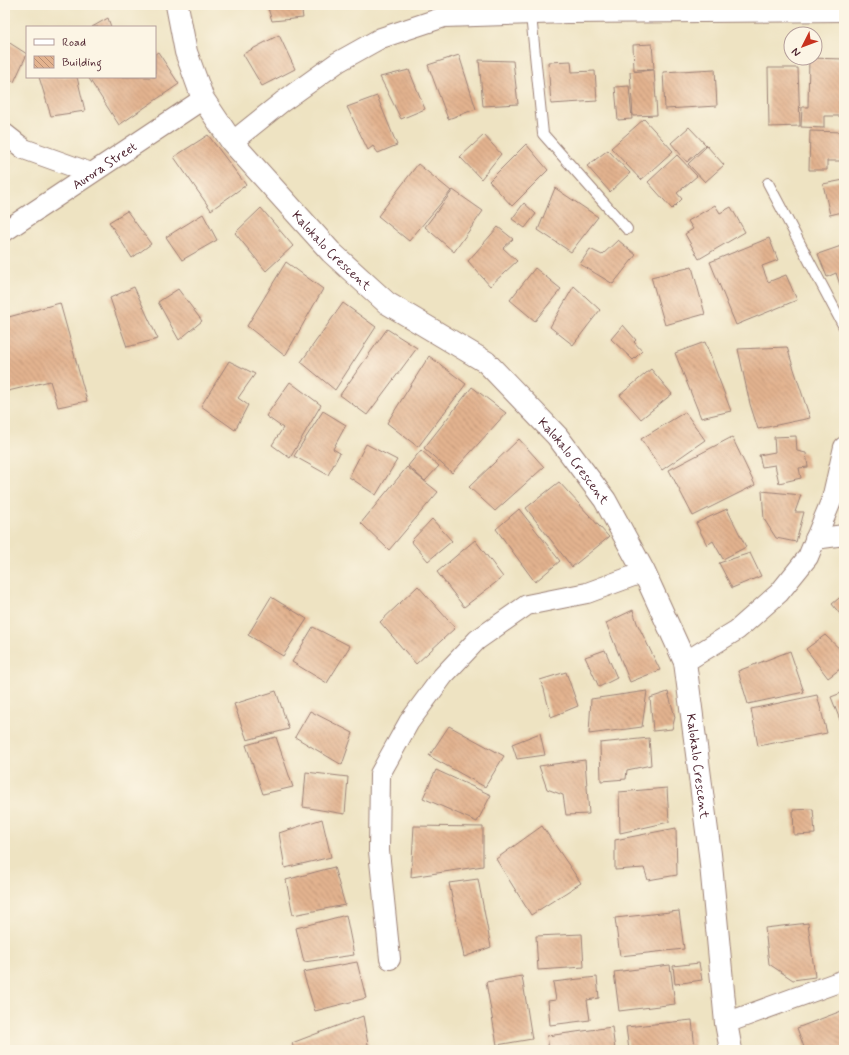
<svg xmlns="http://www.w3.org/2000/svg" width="849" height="1055" font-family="Mynerve,sans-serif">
	<defs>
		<pattern id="building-back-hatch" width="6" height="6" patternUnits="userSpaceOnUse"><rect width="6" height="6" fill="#e3b38f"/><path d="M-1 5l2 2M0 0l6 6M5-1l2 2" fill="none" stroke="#ba9175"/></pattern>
	</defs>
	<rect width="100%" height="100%" fill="#fcf5e5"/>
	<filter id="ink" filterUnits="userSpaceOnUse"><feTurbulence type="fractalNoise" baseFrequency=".025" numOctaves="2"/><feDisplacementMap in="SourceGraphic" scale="8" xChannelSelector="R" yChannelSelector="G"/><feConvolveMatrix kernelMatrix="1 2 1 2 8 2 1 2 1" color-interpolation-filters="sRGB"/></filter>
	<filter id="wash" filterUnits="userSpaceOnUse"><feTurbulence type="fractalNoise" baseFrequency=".012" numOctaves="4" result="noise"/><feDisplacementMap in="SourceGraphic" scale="16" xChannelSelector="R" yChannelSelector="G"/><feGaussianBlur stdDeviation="0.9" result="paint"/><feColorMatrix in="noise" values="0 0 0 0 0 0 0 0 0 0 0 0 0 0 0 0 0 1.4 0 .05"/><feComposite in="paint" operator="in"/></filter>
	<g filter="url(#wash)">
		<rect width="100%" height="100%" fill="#eee3c2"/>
		<g id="blocks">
			<g fill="url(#building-back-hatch)">
				<polygon points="267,5 301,5 303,18 272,21"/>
				<polygon points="108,18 111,27 92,27"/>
				<polygon points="279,35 295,69 262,86 243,54"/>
				<polygon points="5,40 27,54 14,82 5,77"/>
				<polygon points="652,44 654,69 634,70 633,45"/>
				<polygon points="158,52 179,84 119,125 88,77 155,77 155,54"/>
				<polygon points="459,55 476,109 448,119 428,65"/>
				<polygon points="809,58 844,59 844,116 824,116 824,128 801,127 802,107 808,107"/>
				<polygon points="479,60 513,61 518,104 483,106"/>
				<polygon points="571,61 572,72 595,71 597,101 551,104 548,62"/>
				<polygon points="768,68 798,68 800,126 769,127"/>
				<polygon points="715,69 717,106 665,109 663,72"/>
				<polygon points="409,70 425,109 401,119 380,77"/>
				<polygon points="654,70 657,115 633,116 630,72"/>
				<polygon points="39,77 77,77 85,111 51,116"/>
				<polygon points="629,86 632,119 618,120 615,87"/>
				<polygon points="377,96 397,145 378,153 373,146 368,150 347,107"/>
				<polygon points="644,119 673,151 641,180 611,148"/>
				<polygon points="689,127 706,145 687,162 671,143"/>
				<polygon points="810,131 844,132 844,161 827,161 827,170 809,170"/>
				<polygon points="208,135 246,185 211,210 174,157"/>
				<polygon points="484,135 501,154 481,179 460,157"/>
				<polygon points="526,144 548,170 512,206 489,181"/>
				<polygon points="707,146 724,165 705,182 688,164"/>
				<polygon points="608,150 630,173 610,192 587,166"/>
				<polygon points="677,155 697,176 677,193 682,199 672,209 648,182"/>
				<polygon points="418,164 451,191 409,241 378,216"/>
				<polygon points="844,180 844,204 841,205 842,212 830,215 823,184"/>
				<polygon points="555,188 598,217 571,252 538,230"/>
				<polygon points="453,190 483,211 454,252 425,227"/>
				<polygon points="524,203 536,214 525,228 512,219"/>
				<polygon points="715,205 720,213 731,207 745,232 699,259 685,234 693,229 688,221"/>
				<polygon points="261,208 293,246 266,271 235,233"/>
				<polygon points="127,211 151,244 132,258 109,222"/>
				<polygon points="203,214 217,240 182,260 166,237"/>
				<polygon points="498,227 513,239 503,248 517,261 490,286 468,261"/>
				<polygon points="769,238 778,260 762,266 768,282 786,275 797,300 736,325 710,262"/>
				<polygon points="618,240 636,255 613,284 580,264 590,249 602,255"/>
				<polygon points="844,245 844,284 840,285 836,273 827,277 818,254"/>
				<polygon points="286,262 323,289 285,356 247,326"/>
				<polygon points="692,267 705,314 665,325 651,277"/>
				<polygon points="535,268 561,289 535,321 510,300"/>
				<polygon points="574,286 600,310 573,345 550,327"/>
				<polygon points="134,287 158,339 127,347 110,298"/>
				<polygon points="178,289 202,321 179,340 158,302"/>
				<polygon points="60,303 87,401 58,407 50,381 8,391 6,381 5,381 5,318"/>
				<polygon points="343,303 376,327 335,390 301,362"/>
				<polygon points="623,325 636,340 634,342 642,351 633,360 611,339"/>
				<polygon points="387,329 417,348 367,415 340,395"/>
				<polygon points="705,342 731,411 701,418 675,353"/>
				<polygon points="787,347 791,360 810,418 758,429 750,404 738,349"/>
				<polygon points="429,356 466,384 418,447 387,423"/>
				<polygon points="229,361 255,374 238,398 248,405 235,430 201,406"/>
				<polygon points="651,369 672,394 641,419 620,395"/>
				<polygon points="290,382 321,405 290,458 272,445 283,428 266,416"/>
				<polygon points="472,387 506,413 452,473 424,448"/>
				<polygon points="323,411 346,425 333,449 340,453 328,475 294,456"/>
				<polygon points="685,412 705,440 662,470 641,439"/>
				<polygon points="796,436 797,451 806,453 808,467 799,468 801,478 779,483 775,465 762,467 759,455 775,452 774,437"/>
				<polygon points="732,437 755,485 693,516 669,470"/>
				<polygon points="519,439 544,467 495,511 469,487"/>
				<polygon points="366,444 397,460 376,495 349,477"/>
				<polygon points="421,450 439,466 425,481 408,466"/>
				<polygon points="407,467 438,492 389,550 361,523"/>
				<polygon points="559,482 609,537 572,567 526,508"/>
				<polygon points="762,491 801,495 795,512 804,512 796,542 776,538 764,519"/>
				<polygon points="519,509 560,561 535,582 496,529"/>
				<polygon points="727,509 746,547 723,559 713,541 707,545 696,523"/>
				<polygon points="432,519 452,541 428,561 411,541"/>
				<polygon points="475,540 503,577 464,607 437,572"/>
				<polygon points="750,553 761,576 732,588 719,563"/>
				<polygon points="418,586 455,628 416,664 380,622"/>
				<polygon points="844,594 844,619 832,604"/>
				<polygon points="271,597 307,619 283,656 248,635"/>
				<polygon points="633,610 637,623 660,670 630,682 606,623"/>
				<polygon points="313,627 350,646 327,683 292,662"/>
				<polygon points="825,635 844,653 844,666 828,678 806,649"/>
				<polygon points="605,650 617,678 599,687 585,657"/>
				<polygon points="790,651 804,692 748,704 738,671"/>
				<polygon points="566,672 578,706 551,717 544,689 540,680"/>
				<polygon points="276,691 289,729 247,740 234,704"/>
				<polygon points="647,691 642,727 589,734 591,699"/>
				<polygon points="668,692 675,717 672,729 653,731 650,698"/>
				<polygon points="844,692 844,730 831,697"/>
				<polygon points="817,695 827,733 758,746 751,709"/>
				<polygon points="310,711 353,733 342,765 295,737"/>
				<polygon points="449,726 504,756 485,787 429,756"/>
				<polygon points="540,733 545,755 517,759 512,744"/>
				<polygon points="276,737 293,787 263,794 246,745"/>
				<polygon points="649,738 651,765 627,770 626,779 601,781 600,743"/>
				<polygon points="585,760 589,814 566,815 563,795 547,789 539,766"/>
				<polygon points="436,770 491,795 477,822 423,798"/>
				<polygon points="306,772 348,777 345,814 303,807"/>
				<polygon points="667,788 669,822 620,833 619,792"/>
				<polygon points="813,809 815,834 794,835 793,810"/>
				<polygon points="322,819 331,857 285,868 279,833"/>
				<polygon points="414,826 483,827 483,866 411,877"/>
				<polygon points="542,826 581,883 531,915 496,859"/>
				<polygon points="676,828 677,875 648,880 644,868 615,870 615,840"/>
				<polygon points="334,867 345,905 293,915 286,880"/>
				<polygon points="478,879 491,947 464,957 449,883"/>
				<polygon points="679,911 684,949 620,956 615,918"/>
				<polygon points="346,915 354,955 304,962 296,928"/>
				<polygon points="808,923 815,977 793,980 769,964 765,928"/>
				<polygon points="582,934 584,967 538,970 536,936"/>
				<polygon points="357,962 366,998 315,1011 303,972"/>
				<polygon points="699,963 702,980 675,984 673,966"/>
				<polygon points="670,965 675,1004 619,1011 614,972"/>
				<polygon points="522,976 532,1039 497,1045 486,982"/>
				<polygon points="597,977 599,998 587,1000 590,1020 550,1025 548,1001 556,1000 553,982"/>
				<polygon points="844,1010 844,1050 805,1050 797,1028"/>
				<polygon points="363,1016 369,1050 294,1050 292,1043"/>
				<polygon points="692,1020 695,1050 629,1050 626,1027"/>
				<polygon points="612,1027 615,1050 573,1050 572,1047 549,1050 547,1036"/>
			</g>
		</g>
	</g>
	<g filter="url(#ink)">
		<use href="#blocks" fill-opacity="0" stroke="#9c8176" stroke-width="1"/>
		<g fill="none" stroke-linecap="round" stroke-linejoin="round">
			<defs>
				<g id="lane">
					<polyline points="531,15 543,134 627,229"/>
					<polyline points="768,183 844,327"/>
				</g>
				<g id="street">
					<polyline points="5,134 24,149 91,173"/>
					<polyline points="232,142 282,102 338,62 381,38 444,17 567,13 844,11"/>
					<path id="s1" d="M5 231 203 99"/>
					<polyline points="815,539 844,535"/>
					<polyline points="685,662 737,630 779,593 808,557 832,499 844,447"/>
					<polyline points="390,959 379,851 380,774 409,722 443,676 477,640 527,605 587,593 644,572"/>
					<polyline points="726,1023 844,980"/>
				</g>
				<g id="secondary">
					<path id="s2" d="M177 5 186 52 203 99 232 142 331 252 387 303 486 362 557 436 605 500 644 572 685 662 710 854 726 1023 731 1050"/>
				</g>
			</defs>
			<use href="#lane" stroke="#9c8176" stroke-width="12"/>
			<use href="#street" stroke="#9c8176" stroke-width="22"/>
			<use href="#secondary" stroke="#9c8176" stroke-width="24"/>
			<use href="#lane" stroke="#fff" stroke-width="10"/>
			<use href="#street" stroke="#fff" stroke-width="20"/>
			<use href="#secondary" stroke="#fff" stroke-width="22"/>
		</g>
	</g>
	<g text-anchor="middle" stroke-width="4" stroke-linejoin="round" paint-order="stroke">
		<g font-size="13" fill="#4a1f2b" stroke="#fcf5e5">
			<text dy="5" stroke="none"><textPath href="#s1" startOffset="119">Aurora Street</textPath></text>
			<text dy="5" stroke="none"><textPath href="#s2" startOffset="297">Kalokalo Crescent</textPath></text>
			<text dy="5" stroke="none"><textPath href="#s2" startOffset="621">Kalokalo Crescent</textPath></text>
			<text dy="5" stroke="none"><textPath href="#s2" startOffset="957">Kalokalo Crescent</textPath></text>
		</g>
	</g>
	<rect width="849" height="1055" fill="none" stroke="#fcf5e5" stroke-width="20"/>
	<rect x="26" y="26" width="130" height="52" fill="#fcf5e5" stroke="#b59f9b"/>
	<rect x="34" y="39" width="20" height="6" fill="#ffffff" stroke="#b59f9b"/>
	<text x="62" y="46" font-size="12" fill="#4a1f2b">Road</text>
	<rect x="34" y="56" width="20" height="12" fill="url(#building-back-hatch)" stroke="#b59f9b"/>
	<text x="62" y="66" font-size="12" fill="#4a1f2b">Building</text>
	<g transform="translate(803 46) rotate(228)"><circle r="19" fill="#fcf5e5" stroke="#b59f9b"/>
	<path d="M0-3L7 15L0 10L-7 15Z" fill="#c8321e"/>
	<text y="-6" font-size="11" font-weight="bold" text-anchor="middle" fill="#4a1f2b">N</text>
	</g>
</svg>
